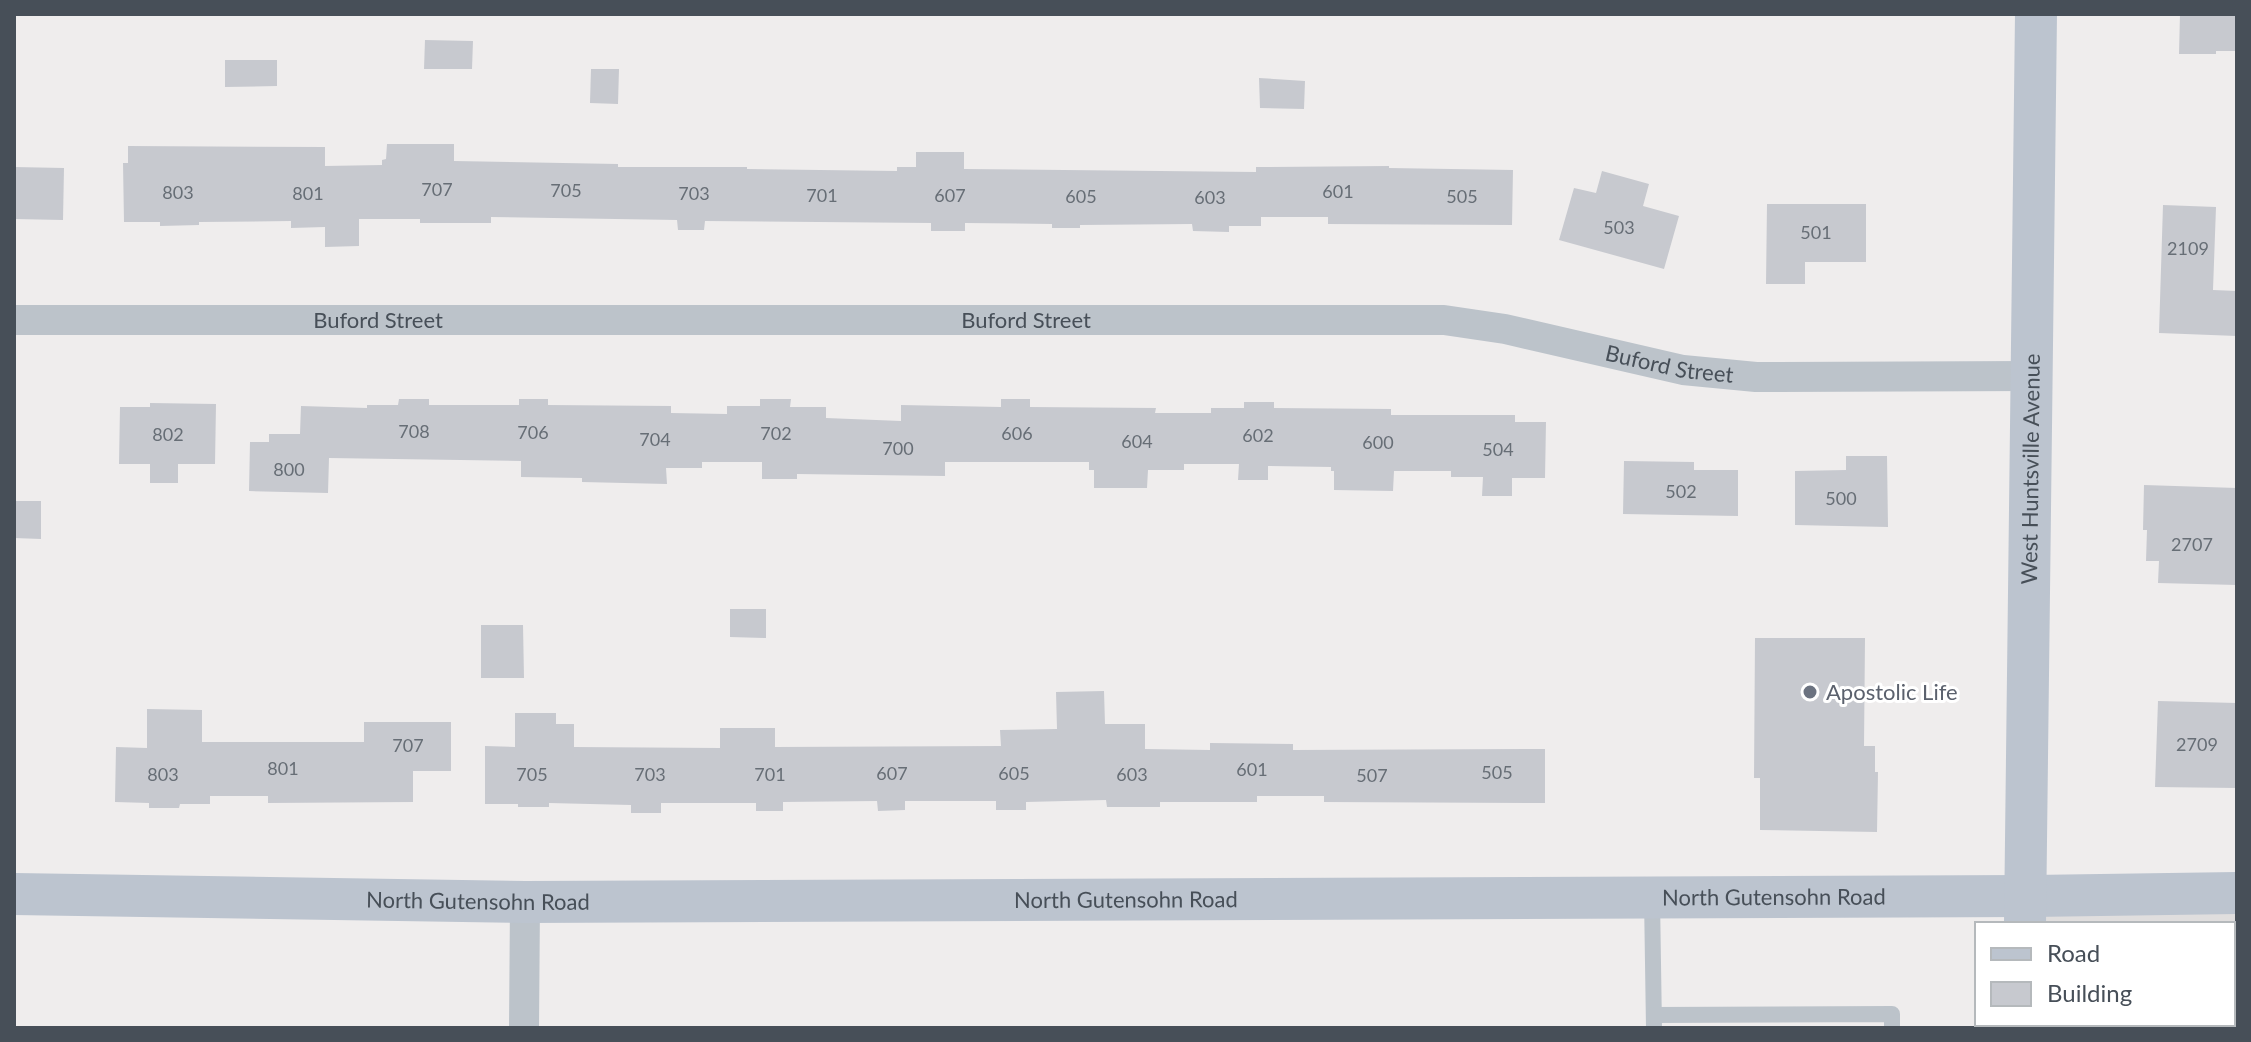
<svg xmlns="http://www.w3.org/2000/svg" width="2251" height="1042" font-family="Lato,sans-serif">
	<rect width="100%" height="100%" fill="#efeded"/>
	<polygon fill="#e0dede" points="2237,893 2237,1028 2023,1028 2023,1024 2233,1024 2233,924 2025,924 2025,896"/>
	<g fill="#c7c9cf">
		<polygon points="2180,14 2237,14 2237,51 2216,51 2216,54 2179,54"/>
		<polygon points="425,40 473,41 472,69 424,69"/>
		<polygon points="225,60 277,60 277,86 225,87"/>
		<polygon points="591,69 619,69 618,104 590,103"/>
		<polygon points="1259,78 1305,81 1304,109 1260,108"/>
		<polygon points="387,144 454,144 454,161 618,164 618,167 747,167 747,169 897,171 897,167 916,167 916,152 964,152 964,169 1256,172 1256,167 1389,166 1389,168 1513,170 1512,225 1328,224 1328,217 1261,217 1261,226 1229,226 1229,232 1193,231 1192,224 1080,225 1080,228 1052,228 1052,224 965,223 965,231 931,231 931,223 705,221 704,230 678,230 677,220 491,217 491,223 420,223 420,219 359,219 359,246 325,247 325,227 291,228 291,221 199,222 199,225 160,226 160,222 124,222 123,163 128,163 128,146 325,147 325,166 382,165 382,160 386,159"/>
		<polygon points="14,167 64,168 63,220 14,219"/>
		<polygon points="1602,171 1649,184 1643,206 1679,216 1664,269 1559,240 1574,188 1596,193"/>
		<polygon points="1767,204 1866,204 1866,262 1805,262 1805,284 1766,284"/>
		<polygon points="2163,205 2216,207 2213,290 2237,291 2237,336 2159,333"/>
		<polygon points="399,399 429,399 429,405 519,405 519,399 548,399 548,405 671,406 671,413 727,414 727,406 760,406 760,399 791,399 790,407 826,407 826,418 901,421 901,405 1001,407 1001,399 1030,399 1030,407 1156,408 1155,413 1211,413 1211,408 1244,408 1244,402 1274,402 1274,408 1391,409 1391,415 1515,415 1515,422 1546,422 1545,478 1512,478 1512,496 1482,496 1483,477 1451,477 1451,471 1394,471 1393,491 1334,490 1334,471 1331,471 1331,467 1268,466 1268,480 1238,480 1239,464 1184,464 1184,470 1148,470 1147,488 1094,488 1094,470 1089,470 1089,462 945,462 945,476 797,474 797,479 762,479 762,462 702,462 702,468 666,468 667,484 582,482 582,478 521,477 521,461 329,458 328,493 249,491 250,442 269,442 269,434 300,434 301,406 367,408 367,405 398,405"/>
		<polygon points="150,403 216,404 215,464 178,464 178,483 150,483 150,464 119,464 120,407 150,407"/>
		<polygon points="1846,456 1887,456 1888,527 1795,525 1795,471 1846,470"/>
		<polygon points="1624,461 1694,462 1694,470 1738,470 1738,516 1623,514"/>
		<polygon points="2144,485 2237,488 2237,585 2158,583 2159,561 2146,561 2147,530 2143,530"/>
		<polygon points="14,501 41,501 41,539 14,538"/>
		<polygon points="730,609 766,609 766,638 730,637"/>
		<polygon points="481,625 523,625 524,678 481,678"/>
		<polygon points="1755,638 1865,638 1864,746 1875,746 1875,772 1878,772 1877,832 1760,830 1760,778 1754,778"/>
		<polygon points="1104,691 1105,724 1145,724 1145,749 1210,750 1210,743 1293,744 1293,750 1545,749 1545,803 1324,802 1324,796 1257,796 1257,802 1160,802 1160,807 1107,807 1106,800 1026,802 1026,810 996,810 996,801 905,801 905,810 878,811 877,801 783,802 783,811 756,811 756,803 661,803 661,813 631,813 631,805 549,803 549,807 518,807 518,804 485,804 485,746 515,747 515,713 556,713 556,724 574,724 574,747 720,748 720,728 775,728 775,747 1001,746 1000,730 1057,729 1056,692"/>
		<polygon points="2158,701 2237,703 2237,788 2155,787"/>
		<polygon points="147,709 202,710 202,742 364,742 364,722 451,722 451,771 413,771 413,802 268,803 268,796 210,796 210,804 180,804 179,808 149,808 149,803 115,802 116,747 147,748"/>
	</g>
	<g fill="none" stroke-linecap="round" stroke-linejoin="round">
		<g stroke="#bcc3ca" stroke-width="16">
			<polyline points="1652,898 1654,1028"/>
			<polyline points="1654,1015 1892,1014 1892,1028"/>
		</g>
		<g stroke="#bcc3ca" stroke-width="30">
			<path id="s1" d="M14 320H1444L1505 329 1683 370 1756 377 2031 376"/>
			<polyline points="524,1028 525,902"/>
		</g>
		<g stroke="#bcc4cf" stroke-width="42">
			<path id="s2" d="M14 894 525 902 2025 896 2237 893"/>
			<path id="s3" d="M2025 923 2036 14"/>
			<polyline points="2023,1028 2023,1024"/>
		</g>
	</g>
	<circle fill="#6b7280" stroke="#fff" stroke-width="3" cx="1810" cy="692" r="8"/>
	<g text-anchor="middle" stroke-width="6" stroke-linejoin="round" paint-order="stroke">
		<g font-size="18" fill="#676e76">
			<text x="437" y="196">707</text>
			<text x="566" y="197">705</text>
			<text x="1338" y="198">601</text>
			<text x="178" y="199">803</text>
			<text x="308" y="200">801</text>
			<text x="694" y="200">703</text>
			<text x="822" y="202">701</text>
			<text x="950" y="202">607</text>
			<text x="1081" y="203">605</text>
			<text x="1462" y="203">505</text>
			<text x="1210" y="204">603</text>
			<text x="1619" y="234">503</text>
			<text x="1816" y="239">501</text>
			<text x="2188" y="255">2109</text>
			<text x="414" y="438">708</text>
			<text x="533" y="439">706</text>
			<text x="776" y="440">702</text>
			<text x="1017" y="440">606</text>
			<text x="168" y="441">802</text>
			<text x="1258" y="442">602</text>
			<text x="655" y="446">704</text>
			<text x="1137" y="448">604</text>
			<text x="1378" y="449">600</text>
			<text x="898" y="455">700</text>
			<text x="1498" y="456">504</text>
			<text x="289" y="476">800</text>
			<text x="1681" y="498">502</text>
			<text x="1841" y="505">500</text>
			<text x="2192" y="551">2707</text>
			<text x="2197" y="751">2709</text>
			<text x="408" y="752">707</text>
			<text x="283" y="775">801</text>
			<text x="1252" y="776">601</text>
			<text x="1497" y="779">505</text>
			<text x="892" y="780">607</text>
			<text x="1014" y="780">605</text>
			<text x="163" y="781">803</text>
			<text x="532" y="781">705</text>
			<text x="650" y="781">703</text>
			<text x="770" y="781">701</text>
			<text x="1132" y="781">603</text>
			<text x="1372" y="782">507</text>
		</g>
		<g font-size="22" fill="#474f58" stroke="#fff">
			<text dy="8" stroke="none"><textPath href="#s1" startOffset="364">Buford Street</textPath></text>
			<text dy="8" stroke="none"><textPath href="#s1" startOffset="1012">Buford Street</textPath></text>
			<text dy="8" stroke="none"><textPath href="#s1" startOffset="1660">Buford Street</textPath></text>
			<text dy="8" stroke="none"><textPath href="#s3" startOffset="454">West Huntsville Avenue</textPath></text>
			<text dy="8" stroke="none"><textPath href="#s2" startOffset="1760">North Gutensohn Road</textPath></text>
			<text dy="8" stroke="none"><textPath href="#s2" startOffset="464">North Gutensohn Road</textPath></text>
			<text dy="8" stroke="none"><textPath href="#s2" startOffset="1112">North Gutensohn Road</textPath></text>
		</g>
		<g font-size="22" fill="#5b616d" stroke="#fff" text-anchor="start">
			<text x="1826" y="700">Apostolic Life</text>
		</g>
	</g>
	<rect width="2251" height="1042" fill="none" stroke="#474f58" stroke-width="32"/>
	<rect x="1975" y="922" width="260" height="104" fill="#ffffff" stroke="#b5b9bc" stroke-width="2"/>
	<rect x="1991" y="948" width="40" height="12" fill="#bcc4cf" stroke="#b5b9bc" stroke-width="2"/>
	<text x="2047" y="962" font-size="24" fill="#474f58">Road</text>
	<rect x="1991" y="982" width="40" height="24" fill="#c7c9cf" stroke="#b5b9bc" stroke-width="2"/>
	<text x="2047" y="1002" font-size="24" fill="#474f58">Building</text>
</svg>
